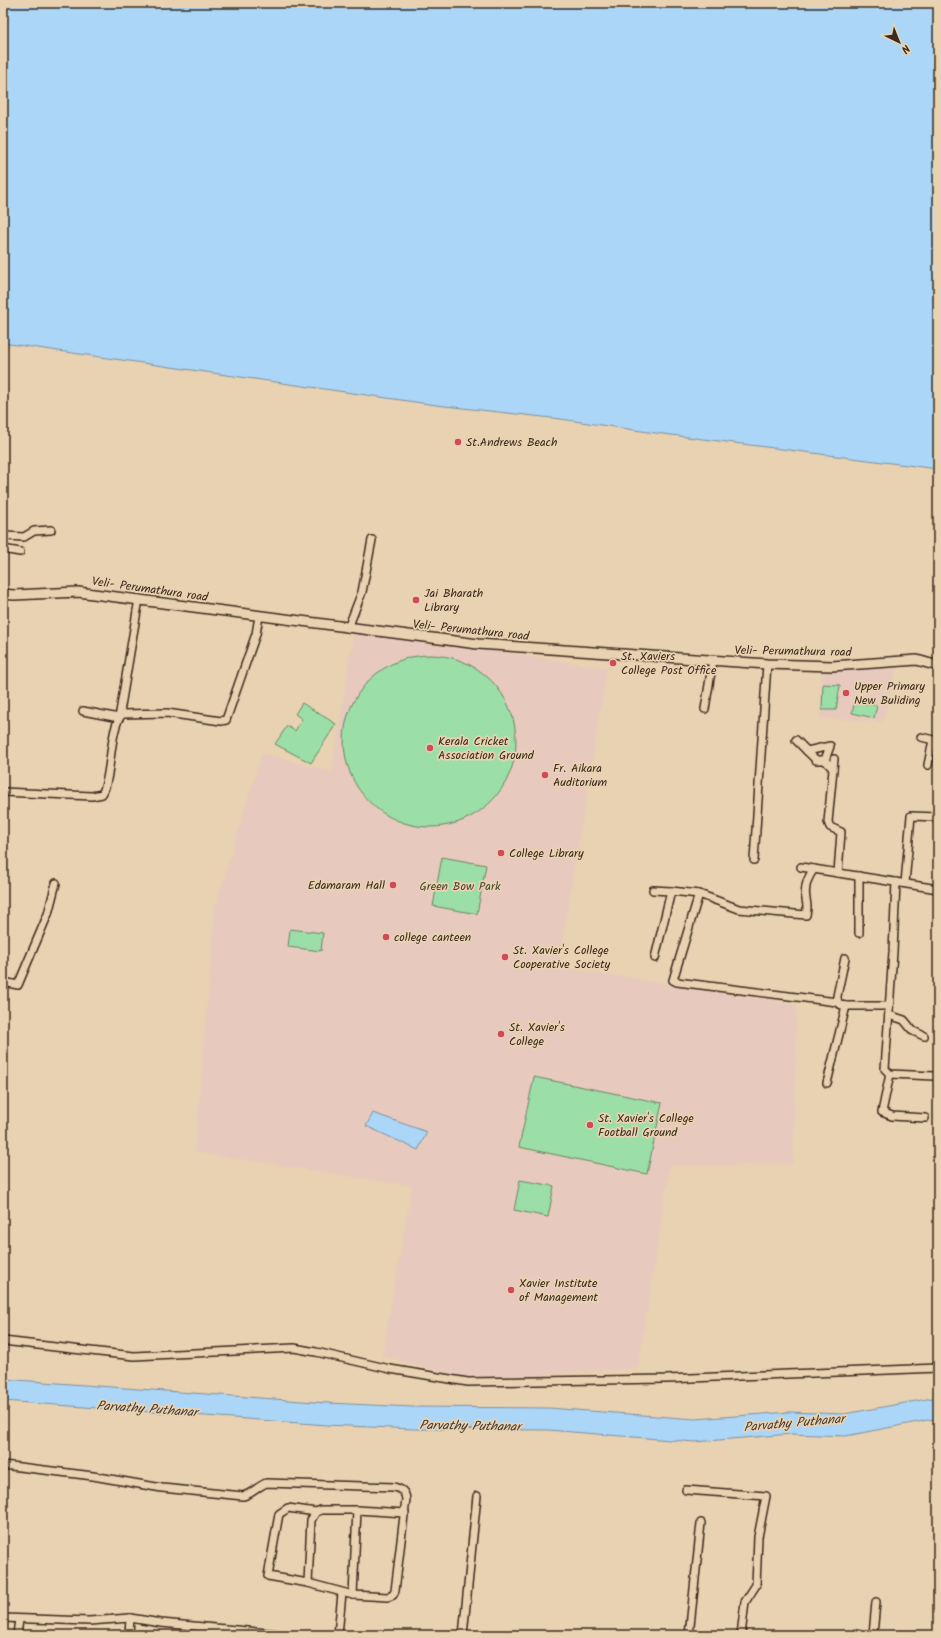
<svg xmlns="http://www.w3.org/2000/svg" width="941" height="1638" font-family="Kalam,sans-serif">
	<rect width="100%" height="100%" fill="#e8d2b1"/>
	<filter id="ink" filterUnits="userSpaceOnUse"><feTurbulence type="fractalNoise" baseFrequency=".025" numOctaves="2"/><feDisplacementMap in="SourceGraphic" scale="8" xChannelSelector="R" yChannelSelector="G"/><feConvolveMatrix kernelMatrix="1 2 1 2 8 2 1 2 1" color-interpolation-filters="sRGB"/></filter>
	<g filter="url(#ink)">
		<g fill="#e7cabd">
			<polygon points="354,629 607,668 558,967 797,1004 793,1164 670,1166 638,1368 471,1380 382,1356 412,1186 195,1152 215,907 262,753 332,772"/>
			<polygon points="822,667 896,669 883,722 820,718"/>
		</g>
		<g fill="#9bdea8" stroke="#6b8463">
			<circle cx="430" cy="741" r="86"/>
			<polygon points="823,684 840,685 836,710 822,710"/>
			<polygon points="855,701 877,706 874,718 852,713"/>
			<polygon points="302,703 336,724 311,763 275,744 287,726 295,731 302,719 295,714"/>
			<polygon points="442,857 486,865 477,914 433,906"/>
			<polygon points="290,929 323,933 321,951 288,947"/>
			<polygon points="534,1077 662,1103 647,1174 519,1147"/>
			<polygon points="520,1180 554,1186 548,1217 514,1210"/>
		</g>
		<g fill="#abd6f7" stroke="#7e91a0">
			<polygon points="3,3 938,3 938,469 648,432 561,419 436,405 3,343"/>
			<polygon points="373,1113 427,1132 418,1150 366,1126"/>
			<polygon points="3,1379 328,1403 413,1407 549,1408 695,1419 790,1412 844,1414 938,1397 938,1418 846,1436 791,1434 695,1442 548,1430 412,1429 327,1425 3,1401"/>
		</g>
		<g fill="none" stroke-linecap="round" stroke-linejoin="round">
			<defs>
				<g id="minor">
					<polyline points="3,539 5,536 24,537 34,531 51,530"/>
					<polyline points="3,549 20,552"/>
					<polyline points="348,628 362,592 372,540"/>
					<polyline points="705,709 713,660"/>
					<polyline points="83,711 119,718 139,599"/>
					<polyline points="921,737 938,741"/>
					<polyline points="796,740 816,760 825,760 833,769"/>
					<polyline points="807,751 830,746 825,760"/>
					<polyline points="834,759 828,822 830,827 841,832 838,873"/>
					<polyline points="928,765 933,740"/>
					<path d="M3 792 92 796 102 794C112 779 109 724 123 714L167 713 221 721 226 720 256 634 259 616"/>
					<polyline points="754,860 767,664"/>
					<polyline points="801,867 938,889"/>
					<polyline points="859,876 859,933"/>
					<polyline points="896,882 893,952 885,1069 890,1074 934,1076"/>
					<polyline points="905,883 911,816 938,817"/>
					<polyline points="653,890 671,891"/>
					<polyline points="699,894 673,980 677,982 837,1002"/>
					<path d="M655 958 671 891 699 894 739 909 806 915C808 908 807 906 806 899 804 888 807 878 814 869"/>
					<path d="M845 958 837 996C837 1003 839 1005 846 1006H889"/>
					<polyline points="3,982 18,985 48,914 56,883"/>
					<polyline points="889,1015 904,1020 913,1031 924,1036"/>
					<polyline points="890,1074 882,1112 892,1116 925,1118"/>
					<polyline points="827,1083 846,1006"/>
					<polyline points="3,1341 134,1356 294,1348 316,1352 390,1369 468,1382 667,1379 938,1368"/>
					<path d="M3 1465 93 1476 162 1488 243 1496C252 1494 257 1487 266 1483L394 1487C401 1489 405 1491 406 1499L395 1591 393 1595 388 1597 353 1595 308 1583 268 1576 279 1514 288 1508 316 1512"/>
					<polyline points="686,1490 766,1496 758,1537 756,1585 745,1602 741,1635"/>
					<polyline points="308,1583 311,1520 316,1512 321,1510 357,1510 405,1513"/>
					<polyline points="353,1595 357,1510"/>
					<polyline points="3,1618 89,1621 130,1618 161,1623 289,1635"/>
					<polyline points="17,1635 19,1619"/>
					<polyline points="129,1635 130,1618"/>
					<polyline points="338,1635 342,1593"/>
					<polyline points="463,1635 477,1496"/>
					<polyline points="689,1635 701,1523"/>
					<polyline points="873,1635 876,1602"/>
				</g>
				<polyline id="major" points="3,594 14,595 78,592 478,644 767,664 832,666 917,660 938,666"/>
			</defs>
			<use href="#minor" stroke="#3b2a1e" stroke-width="10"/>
			<use href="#major" stroke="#3b2a1e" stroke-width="12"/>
			<use href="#minor" stroke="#e8d2b1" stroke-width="7"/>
			<use href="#major" stroke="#e8d2b1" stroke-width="9"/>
		</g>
	</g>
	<g fill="#d1495b" stroke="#e8d2b1" stroke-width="1.5">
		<circle cx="458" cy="442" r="4"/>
		<circle cx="416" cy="600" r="4"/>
		<circle cx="613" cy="663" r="4"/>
		<circle cx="846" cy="693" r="4"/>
		<circle cx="430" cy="748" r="4"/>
		<circle cx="545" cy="775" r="4"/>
		<circle cx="501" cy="853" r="4"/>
		<circle cx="393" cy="885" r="4"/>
		<circle cx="386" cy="937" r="4"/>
		<circle cx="505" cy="957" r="4"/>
		<circle cx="501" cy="1034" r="4"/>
		<circle cx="590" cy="1125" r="4"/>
		<circle cx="511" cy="1290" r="4"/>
	</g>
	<g text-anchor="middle" stroke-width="3.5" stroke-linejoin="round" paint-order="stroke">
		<g font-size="12" fill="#3b2a1e" stroke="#e8d2b1" text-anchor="start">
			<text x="466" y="446">St.Andrews Beach</text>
			<text x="424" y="597">Jai Bharath<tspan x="424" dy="14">Library</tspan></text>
			<text x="621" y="660">St. Xaviers<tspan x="621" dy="14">College Post Office</tspan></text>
			<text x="854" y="690">Upper Primary<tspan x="854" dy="14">New Buliding</tspan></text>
			<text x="438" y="745">Kerala Cricket<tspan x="438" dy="14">Association Ground</tspan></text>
			<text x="553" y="772">Fr. Aikara<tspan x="553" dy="14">Auditorium</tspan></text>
			<text x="509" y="857">College Library</text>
			<text x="385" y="889" text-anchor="end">Edamaram Hall</text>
			<text x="394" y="941">college canteen</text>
			<text x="513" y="954">St. Xavier's College<tspan x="513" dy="14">Cooperative Society</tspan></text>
			<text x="509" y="1031">St. Xavier's<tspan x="509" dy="14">College</tspan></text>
			<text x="598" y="1122">St. Xavier's College<tspan x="598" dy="14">Football Ground</tspan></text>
			<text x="519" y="1287">Xavier Institute<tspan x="519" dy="14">of Management</tspan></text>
		</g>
		<g font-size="12" fill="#3b2a1e" stroke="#e8d2b1">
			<text transform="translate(150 589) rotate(8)" y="4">Veli- Perumathura road</text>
			<text transform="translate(471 630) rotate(6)" y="4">Veli- Perumathura road</text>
			<text transform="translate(793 651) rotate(1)" y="4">Veli- Perumathura road</text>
		</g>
		<g font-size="12" fill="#494533" stroke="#e8d2b1">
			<text x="460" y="890">Green Bow Park</text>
		</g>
		<g font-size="13" font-style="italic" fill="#463b34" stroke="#e8d2b1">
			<text transform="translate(147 1408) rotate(4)" y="5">Parvathy Puthanar</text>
			<text transform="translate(794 1422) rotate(-5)" y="5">Parvathy Puthanar</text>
			<text transform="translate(470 1425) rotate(1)" y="5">Parvathy Puthanar</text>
		</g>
	</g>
	<rect width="941" height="1638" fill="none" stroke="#e8d2b1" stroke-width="16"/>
	<rect x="8" y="8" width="925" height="1622" fill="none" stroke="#3b2a1e" stroke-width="1.5" filter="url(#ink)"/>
	<g transform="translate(899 42) rotate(137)" stroke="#e8d2b1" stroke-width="3" paint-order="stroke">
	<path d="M0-3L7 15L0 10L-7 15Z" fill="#3b2a1e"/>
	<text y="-6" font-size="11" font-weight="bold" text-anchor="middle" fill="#3b2a1e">N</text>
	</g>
</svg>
